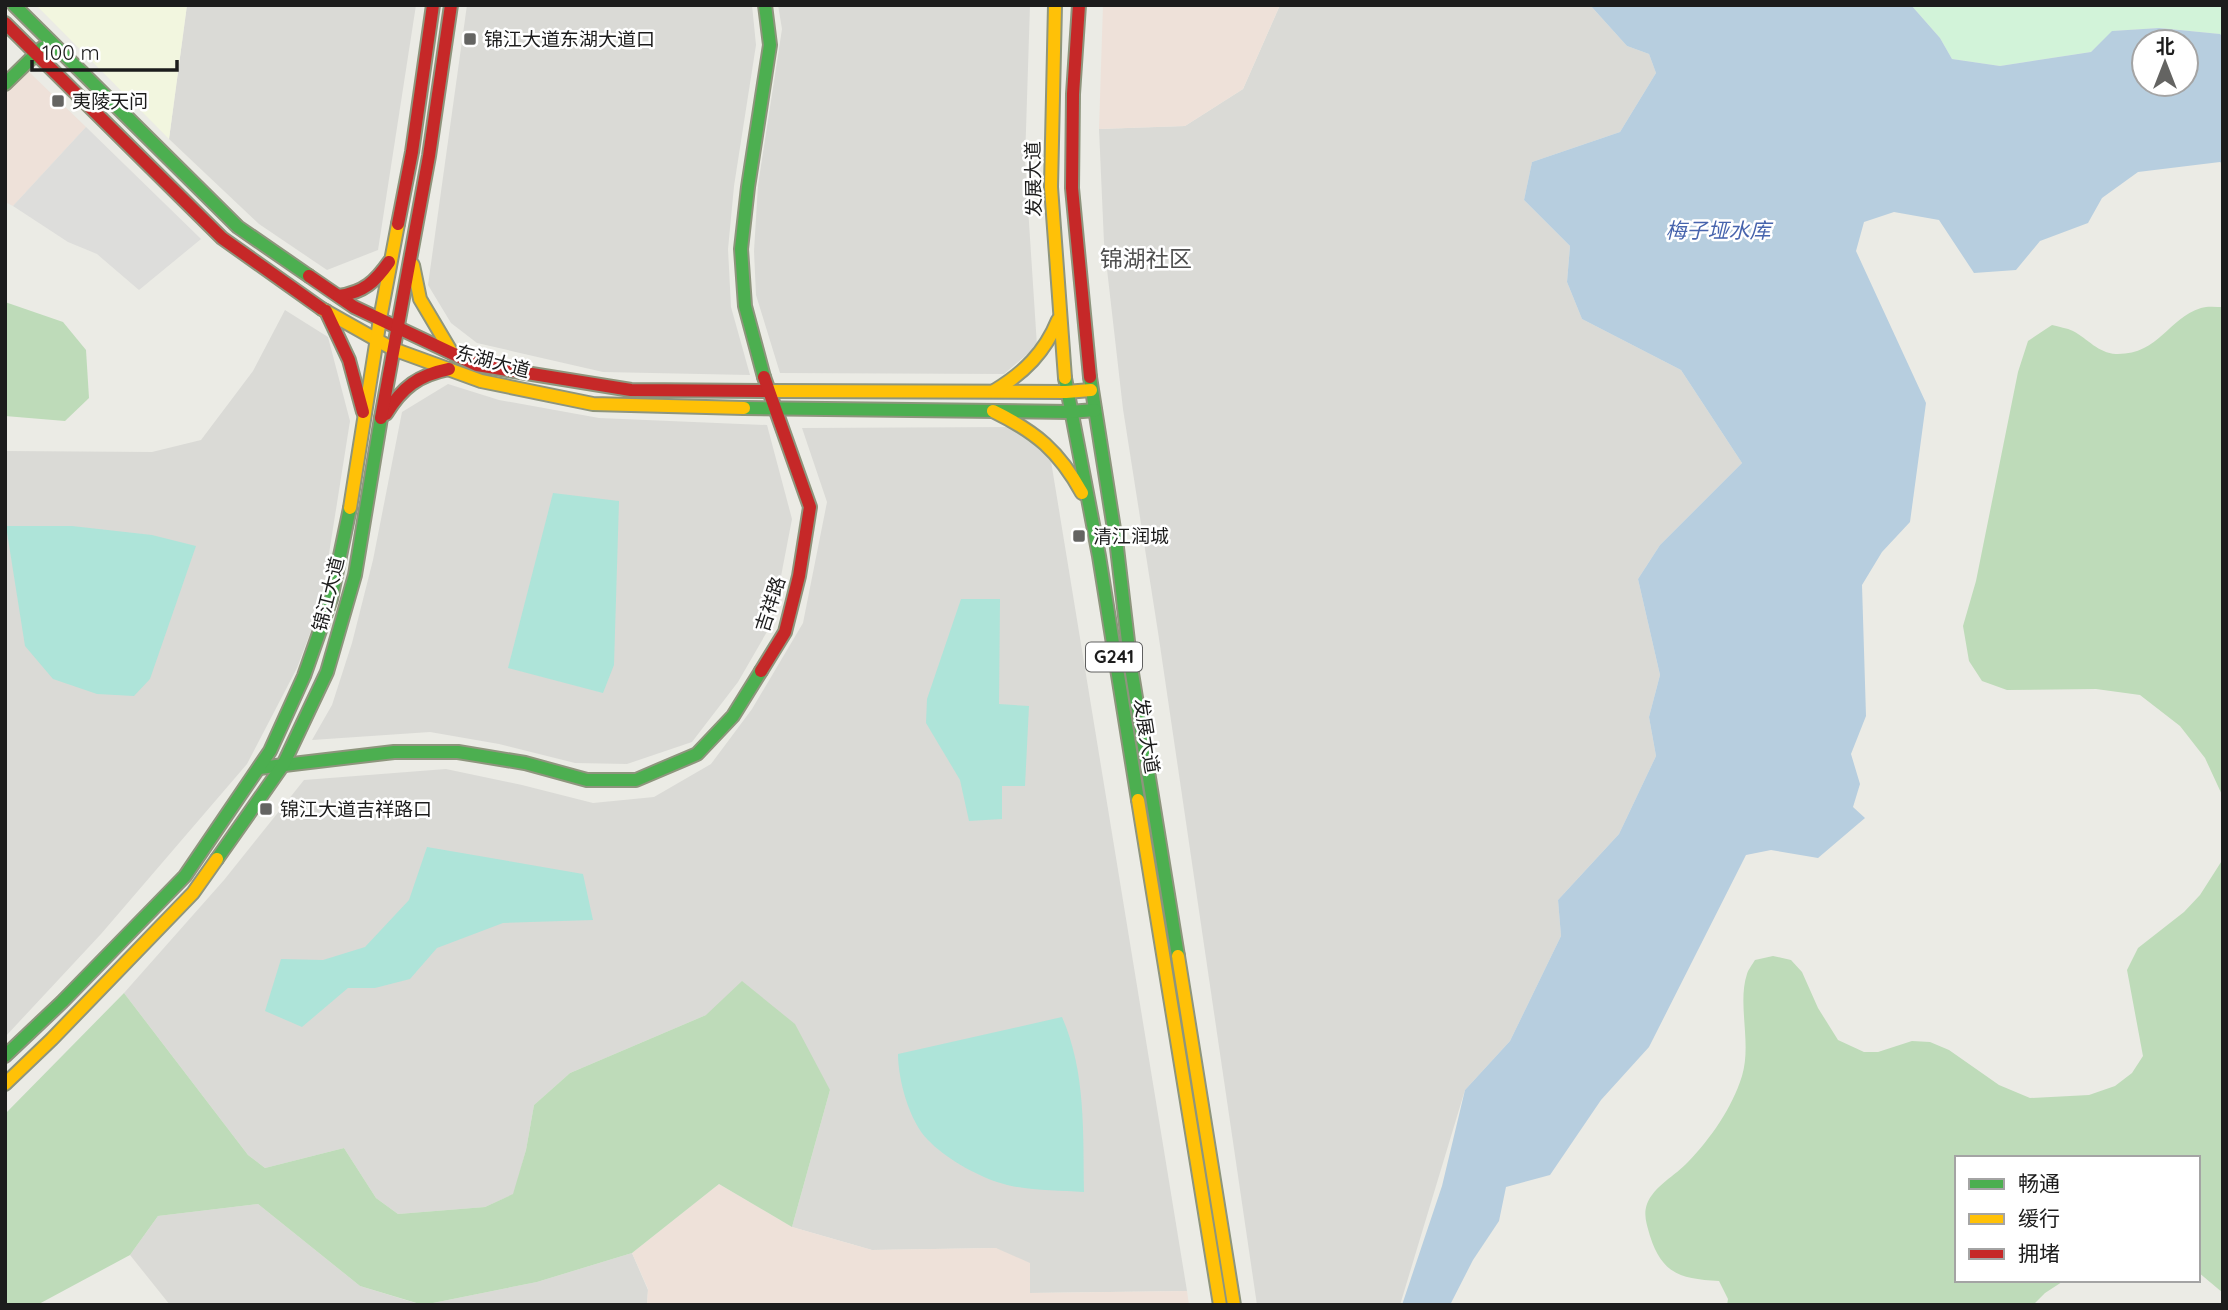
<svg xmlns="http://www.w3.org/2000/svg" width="2228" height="1310" font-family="Quicksand,'Noto Sans SC',sans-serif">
	<rect width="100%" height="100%" fill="#ebebe5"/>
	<g fill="#dadad6">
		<polygon points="187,5 416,5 378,250 327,270 259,224 169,139"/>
		<polygon points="467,5 752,5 756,45 734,186 728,249 731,307 750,375 603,372 477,343 451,323 428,285"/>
		<polygon points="778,5 1030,5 1025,161 1037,346 1004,374 780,373 756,295 754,251 758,185 782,29"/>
		<polygon points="1280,5 1590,5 1627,46 1649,54 1656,73 1620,132 1532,162 1524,200 1570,246 1567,282 1582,319 1681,370 1742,463 1660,545 1638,579 1660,675 1649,717 1656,756 1619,834 1558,900 1561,936 1510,1041 1465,1090 1400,1305 1257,1305 1158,632 1123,409 1104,243 1099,129 1185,126 1243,89"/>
		<polygon points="285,310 328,337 350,421 321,604 297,668 247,764 101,934 5,1037 5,451 152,452 201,440 253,371"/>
		<polygon points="448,384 499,400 599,418 767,425 792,519 772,623 738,682 692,742 627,764 575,763 499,744 430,732 312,740 332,705 352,643 373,560 402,412"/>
		<polygon points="1011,427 1050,455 1187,1291 1030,1293 996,1248 872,1250 792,1227 830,1090 706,1015 570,1073 534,1105 526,1150 514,1194 485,1207 398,1214 376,1198 344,1148 265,1168 248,1155 124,993 224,880 304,780 446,769 522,785 593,803 654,797 711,764 752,709 803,623 827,502 802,428"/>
		<polygon points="258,1204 360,1286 422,1305 170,1305 130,1255 158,1216"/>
		<polygon points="632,1253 648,1290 647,1305 423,1305 537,1282"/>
	</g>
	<g fill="#eee1d9">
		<polygon points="1103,5 1280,5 1243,89 1185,126 1099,129"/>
		<polygon points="28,71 86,127 13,206 5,202 5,94"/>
		<polygon points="719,1184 792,1227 872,1250 996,1248 1030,1263 1030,1293 1187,1291 1189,1305 647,1305 648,1289 632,1253"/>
	</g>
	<polygon fill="#f2f6df" points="36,5 187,5 169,139"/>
	<g fill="#bedbb9">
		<polygon points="5,302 63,322 86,350 89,398 65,421 5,416"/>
		<path d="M2223 307V797L2205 758 2180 726 2140 695 2096 689 2007 690 1982 681 1969 661 1963 626 1976 581 2018 372 2028 341 2052 325C2059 327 2067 328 2073 331 2088 339 2098 353 2116 354 2159 355 2167 319 2201 308 2207 306 2216 307 2223 307Z"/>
		<path d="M2223 859V1293L2198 1272V1158H1957V1280H2065L2045 1293 2033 1305H1727L1728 1299 1719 1281C1681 1279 1662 1274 1650 1236 1647 1225 1643 1215 1647 1204 1654 1186 1675 1176 1688 1162 1711 1138 1732 1108 1742 1076 1752 1043 1737 1004 1747 974 1748 970 1752 965 1755 960L1773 956 1791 960 1802 972 1818 1008 1838 1040 1864 1052H1878L1912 1041 1930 1042 1949 1050 1999 1085 2030 1098 2089 1095 2115 1086 2132 1073 2143 1056 2127 970 2138 948 2184 912 2200 895Z"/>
		<polygon points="742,981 795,1024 830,1090 792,1227 719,1184 632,1253 537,1282 423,1305 360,1286 258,1204 158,1216 130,1255 37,1305 5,1305 5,1114 124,993 248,1155 265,1168 344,1148 376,1198 398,1214 485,1207 513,1194 526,1150 534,1105 570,1073 706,1015"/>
	</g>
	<polygon fill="#d2f3d9" points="1911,5 2223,5 2223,37 2220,34 2159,28 2113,31 2091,52 2000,66 1952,59 1940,38"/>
	<g fill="#aee4d9">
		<polygon points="553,493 619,501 614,665 603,693 508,668"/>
		<polygon points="6,526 72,526 152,535 196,546 150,679 134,696 97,694 53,679 25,646"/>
		<polygon points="961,599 1000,599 999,704 1029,706 1025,786 1002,786 1002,819 969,821 960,780 926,723 927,699"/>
		<polygon points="427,847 583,874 593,920 503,923 437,948 410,979 375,988 348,988 302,1027 265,1011 281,959 323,960 365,947 409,900"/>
		<path d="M1062 1017C1086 1072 1083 1132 1084 1192 1056 1190 1023 1191 997 1182 974 1174 945 1158 928 1140 909 1121 898 1079 898 1054Z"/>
	</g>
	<polygon fill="#dddddb" points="86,127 201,239 139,290 97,254 68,242 13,206"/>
	<path fill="#b7cedf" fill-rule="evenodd" d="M1590 5H1911L1940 38 1952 59 2000 66 2091 52 2112 31 2159 28 2220 34 2223 37V164L2220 162 2138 172 2102 198 2088 223 2040 241 2016 270 1974 273 1939 220 1894 212 1864 222 1856 251 1926 403 1910 522 1882 552 1862 585 1866 716 1851 754 1860 784 1853 807 1865 818 1818 858 1771 850 1746 855 1649 1047 1601 1100 1550 1175 1506 1187 1499 1221 1473 1260 1450 1305H1402L1442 1186 1465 1090 1510 1041 1561 936 1558 900 1619 834 1656 756 1649 717 1660 675 1638 579 1660 545 1742 463 1681 370 1582 319 1567 282 1570 246 1524 200 1532 162 1620 132 1656 73 1649 54 1627 46ZM2144 42H2186V84H2144Z"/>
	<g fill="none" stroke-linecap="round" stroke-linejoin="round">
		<defs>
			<g id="fast">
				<polyline points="14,5 238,227 309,276"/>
				<polyline points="5,84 42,48"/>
				<polyline points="764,377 745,306 741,249 748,187 770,45 765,5"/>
				<polyline points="1090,377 1117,548 1131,667 1178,956"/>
				<polyline points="1065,378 1099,556 1138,800"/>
				<polyline points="744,408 1070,412 1095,410"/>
				<polyline points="259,768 394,752 458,752 525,763 587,780 636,780 697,754 733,716 761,671"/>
				<polyline points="217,859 283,765 327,672 355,575 381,418"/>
				<polyline points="5,1056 62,1002 185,876 270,751 304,676 331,599 350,508"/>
			</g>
			<g id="slow">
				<polyline points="1055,5 1051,187 1065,378"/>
				<polyline points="413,265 420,299 452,353"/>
				<polyline points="322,309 393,349 481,381 593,404 744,408"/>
				<polyline points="766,391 1066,392 1091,390"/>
				<path d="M994 391C1024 373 1045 352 1058 320"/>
				<path d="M993 411C1036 432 1059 451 1082 493"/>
				<polyline points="350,508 380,319 398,224"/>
				<polyline points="1138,800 1220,1305"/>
				<polyline points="1178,956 1234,1305"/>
				<polyline points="5,1084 52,1039 193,893 217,859"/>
			</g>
			<g id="jam">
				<polyline points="1079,5 1073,94 1072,188 1090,377"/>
				<polyline points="5,23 222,238 322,309"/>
				<polyline points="398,224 412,152 433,5"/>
				<polyline points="309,276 354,307 477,365 631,390 766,391"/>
				<path d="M339 296C364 292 375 282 389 262"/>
				<polyline points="326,311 349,360 363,412"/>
				<path d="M386 414C402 387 419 375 449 369"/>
				<polyline points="381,418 429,156 451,5"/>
				<polyline points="761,671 785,632 799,576 810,507 764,377"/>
			</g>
		</defs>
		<use href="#fast" stroke="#8e957d" stroke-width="16"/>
		<use href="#slow" stroke="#8e957d" stroke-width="16"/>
		<use href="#jam" stroke="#8e957d" stroke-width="16"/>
		<use href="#fast" stroke="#4caf50" stroke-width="12"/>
		<use href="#slow" stroke="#ffc107" stroke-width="12"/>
		<use href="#jam" stroke="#c62828" stroke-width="12"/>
	</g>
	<g fill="#646462" stroke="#fff" stroke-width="2.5">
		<rect x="463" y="32" width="14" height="14" rx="3.5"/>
		<rect x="51" y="94" width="14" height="14" rx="3.5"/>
		<rect x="1072" y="529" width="14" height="14" rx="3.5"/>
		<rect x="259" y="802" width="14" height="14" rx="3.5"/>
	</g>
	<g text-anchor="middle" stroke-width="5" stroke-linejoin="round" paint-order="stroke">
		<rect fill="#fff" stroke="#606060" stroke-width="2" x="1086" y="642.5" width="56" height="29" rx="5"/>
		<g font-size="18" font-weight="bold" fill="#1c1c1c">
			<text x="1114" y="663">G241</text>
		</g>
		<g font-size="19" fill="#1c1c1c" stroke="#fff" text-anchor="start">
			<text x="484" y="46">锦江大道东湖大道口</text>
			<text x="72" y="108">夷陵天问</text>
			<text x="1093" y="543">清江润城</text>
			<text x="280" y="816">锦江大道吉祥路口</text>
		</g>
		<g font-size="19" fill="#1c1c1c" stroke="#fff">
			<text transform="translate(1033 179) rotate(-91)" y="7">发展大道</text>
			<text transform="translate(493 361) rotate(15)" y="7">东湖大道</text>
			<text transform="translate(328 594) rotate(-76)" y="7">锦江大道</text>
			<text transform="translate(770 604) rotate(-72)" y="7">吉祥路</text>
			<text transform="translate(1147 736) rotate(81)" y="7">发展大道</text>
		</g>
		<g font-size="21" font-style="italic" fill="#4764ad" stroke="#fff">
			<text x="1718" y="238">梅子垭水库</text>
		</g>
		<g font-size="23" fill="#4f4f4f" stroke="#fff">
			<text x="1146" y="267">锦湖社区</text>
		</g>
	</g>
	<rect width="2228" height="1310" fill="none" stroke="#1c1c1c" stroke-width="14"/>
	<rect x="1955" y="1156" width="245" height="126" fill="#ffffff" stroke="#a4a4a4" stroke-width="2"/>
	<rect x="1969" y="1179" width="35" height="10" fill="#4caf50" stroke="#a4a4a4" stroke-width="2"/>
	<text x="2018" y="1191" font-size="21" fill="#1c1c1c">畅通</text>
	<rect x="1969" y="1214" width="35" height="10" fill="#ffc107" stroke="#a4a4a4" stroke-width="2"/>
	<text x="2018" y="1226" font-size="21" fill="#1c1c1c">缓行</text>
	<rect x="1969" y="1249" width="35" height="10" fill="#c62828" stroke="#a4a4a4" stroke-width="2"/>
	<text x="2018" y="1261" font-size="21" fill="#1c1c1c">拥堵</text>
	<g transform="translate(2165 63)"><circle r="33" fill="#ffffff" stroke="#a4a4a4" stroke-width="2"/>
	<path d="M0-5L12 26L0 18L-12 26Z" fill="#646462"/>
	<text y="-10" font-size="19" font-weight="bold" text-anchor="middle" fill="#1c1c1c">北</text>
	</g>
	<path d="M32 60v10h145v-10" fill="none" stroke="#1c1c1c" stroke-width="3.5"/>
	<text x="42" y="60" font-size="21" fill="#1c1c1c" stroke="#ffffff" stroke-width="5" paint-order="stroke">100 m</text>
</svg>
